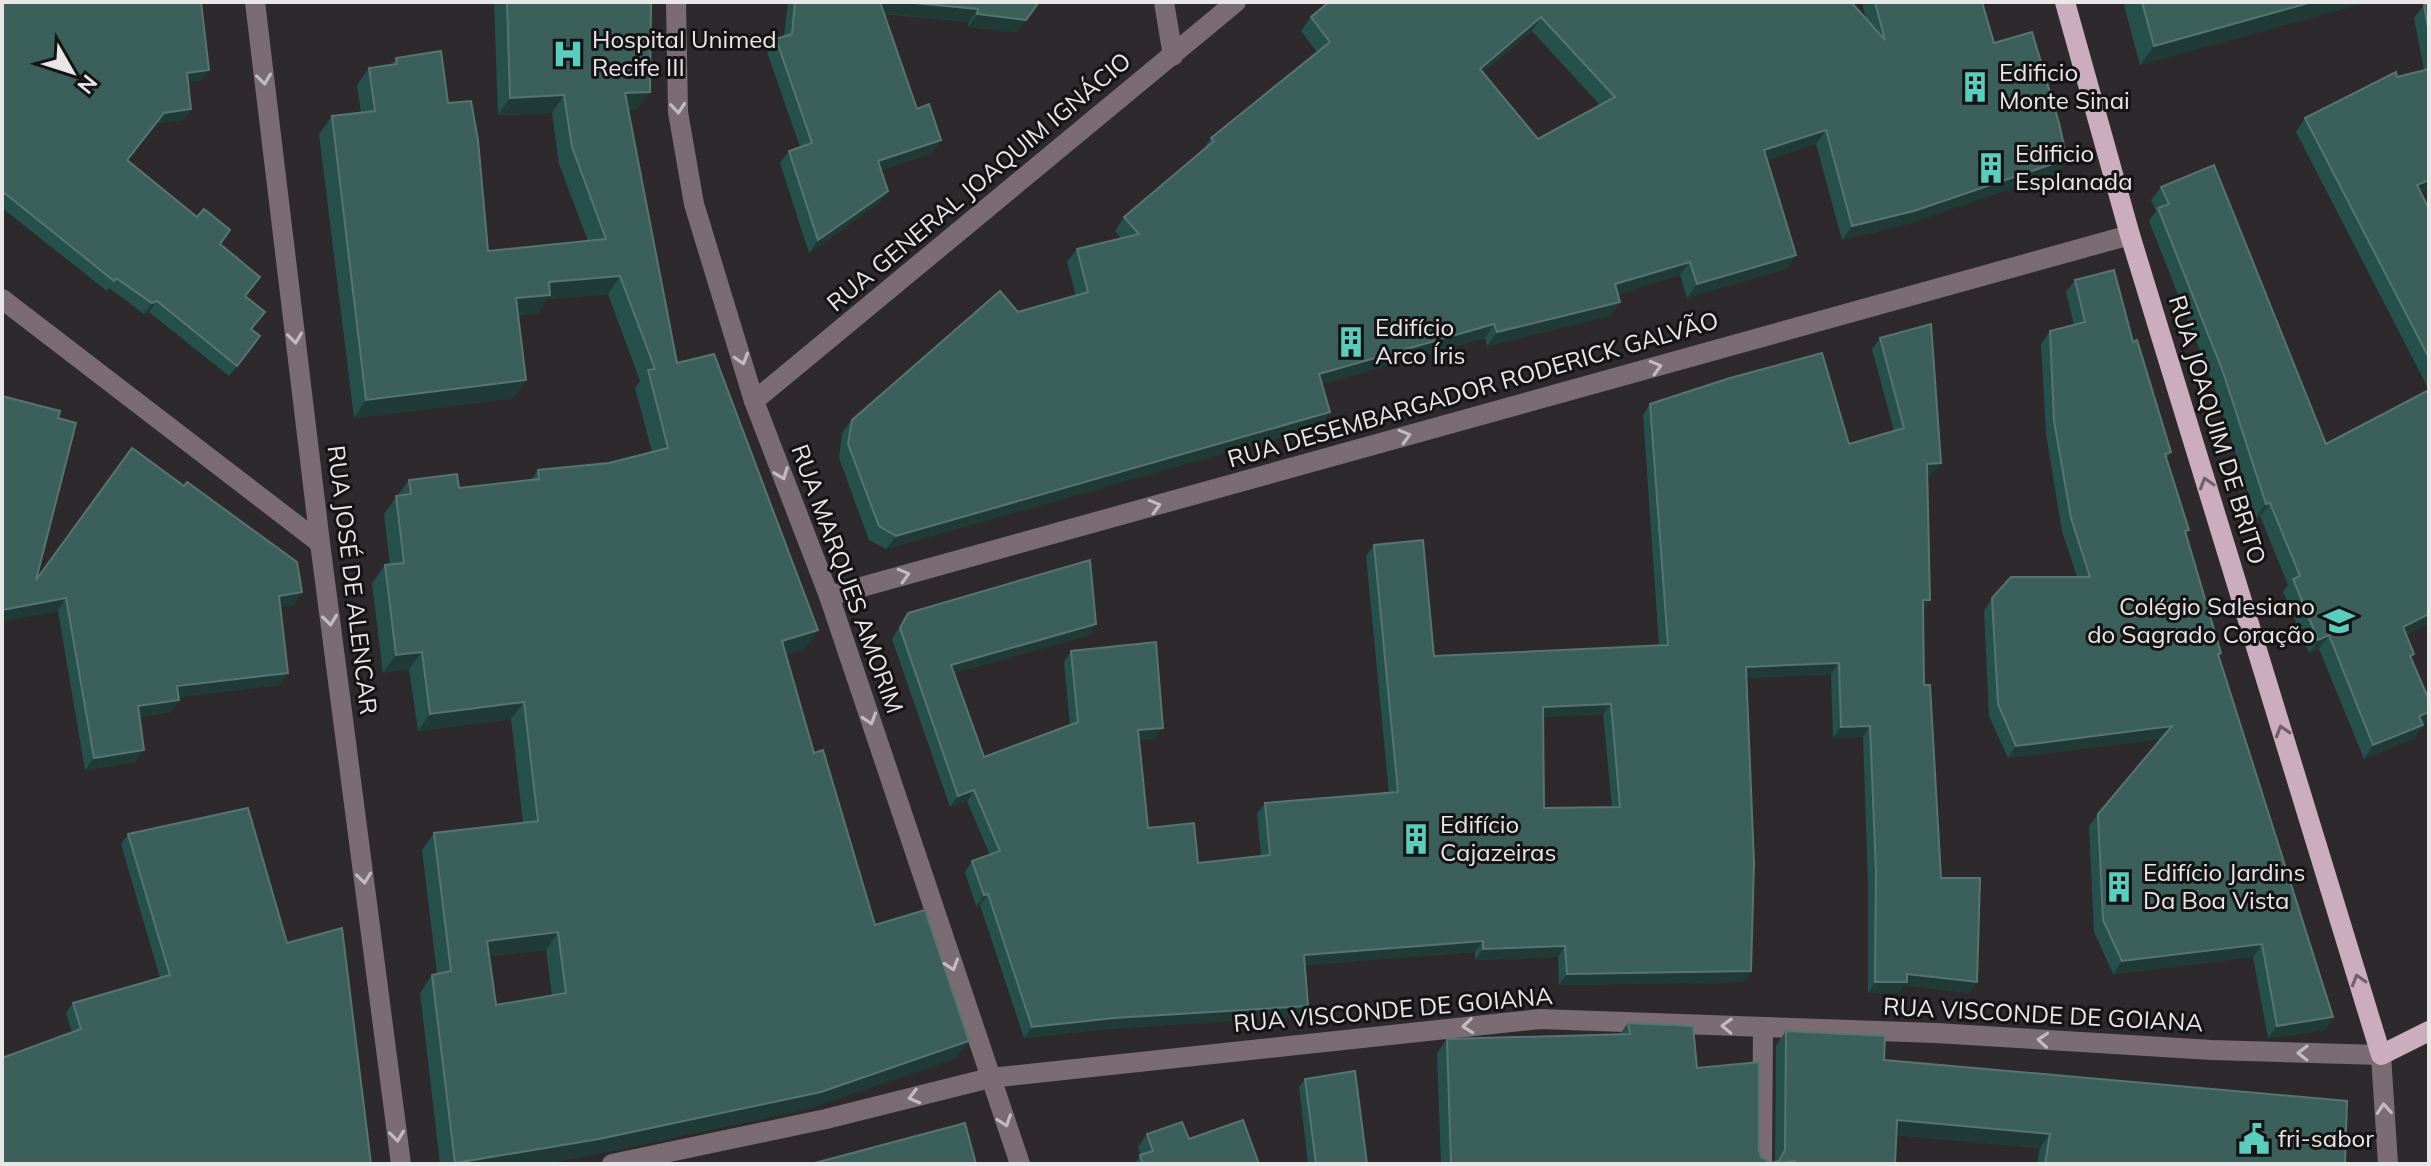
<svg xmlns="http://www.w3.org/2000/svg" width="2431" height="1166" font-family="Mulish,sans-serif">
	<rect width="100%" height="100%" fill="#2e292c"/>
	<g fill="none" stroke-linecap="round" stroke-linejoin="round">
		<g stroke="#7b6c74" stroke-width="20">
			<polyline points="255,2 320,543 401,1164"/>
			<polyline points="676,2 678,112 694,204 754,401 829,596 1020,1164"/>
			<polyline points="1164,2 1173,56"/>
			<polyline points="2,299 320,543"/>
			<polyline points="754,401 1236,2"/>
			<polyline points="829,596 2130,235"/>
			<polyline points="612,1164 826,1119 990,1078 1540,1019 1936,1033 2212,1050 2381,1055 2388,1164"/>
			<polyline points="1762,1164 1763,1027"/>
		</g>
		<polyline stroke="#ccadbe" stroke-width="20" points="2065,2 2130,235 2381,1055 2429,1031"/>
	</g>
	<g fill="#26504b" fill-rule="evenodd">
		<polygon points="2,2 202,4 202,80 188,82 191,109 184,120 157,123 128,161 220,244 260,277 246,297 252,329 253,347 229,376 149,312 144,314 109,288 107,291 2,208"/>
		<path d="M494 2H651L637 109 628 110 677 363 806 648 786 654 814 753 875 925 956 1058 808 1109 587 1156 541 1164H440L420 993 432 975 437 974 422 850 434 833 523 823 511 719 418 731 409 669 383 673 372 583 385 565H390L384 514 409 480 459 488 531 480 538 470 609 463 652 452 635 388 640 381 608 294 547 299 538 313 518 315 526 380 514 398 354 418 319 134 332 116 361 113 357 85 369 68 392 64 396 58 448 103 488 251 588 241 559 164 552 113 498 115ZM546 950 552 995 496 1005 489 956Z"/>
		<polygon points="788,2 1039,2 1017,32 968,27 969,22 884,14 932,153 881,170 888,191 879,203 809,253 780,163 789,151 800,147 767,52 776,39 784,36"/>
		<path d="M1329 2 1866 19 1862 2H1982L1994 43 2067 159 2058 173 1904 225 1842 240 1816 144 1767 160 1796 255 1786 269 1687 298 1680 275 1618 294 1610 316 1487 346 1485 338 1322 384 1330 412 1320 426 886 549 869 540 839 458 842 433 852 420 1018 312 1076 296 1067 262 1077 249 1121 238 1115 231 1124 217 1202 151 1211 138 1317 52 1301 31 1311 17ZM1532 31 1600 105 1538 139 1483 72Z"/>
		<polygon points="2126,2 2360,2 2357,5 2140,65 2124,5"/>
		<polygon points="2429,3 2429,189 2420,193 2429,209 2429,623 2406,635 2414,654 2411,658 2429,700 2429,717 2413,739 2364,759 2319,649 2309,653 2283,592 2288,585 2260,516 2256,518 2214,386 2149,221 2156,211 2151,200 2161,187 2326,444 2429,390 2296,132 2305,118 2397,77 2424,70 2414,18 2424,5"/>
		<polygon points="2075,280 2133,342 2171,452 2166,459 2186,534 2221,653 2219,657 2333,1017 2325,1030 2268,1038 2253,957 2113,974 2094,932 2089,826 2098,814 2162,739 2008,758 1989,716 1984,611 1992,598 2077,577 2062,531 2046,434 2041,344 2050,331 2074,325 2066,292"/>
		<path d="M1880 338 1933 474 1928 475 1923 611 1924 685 1941 878 1977 982 1969 993 1904 985 1899 993H1868V884L1863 737 1833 738 1831 674 1746 678 1751 971 1743 982 1559 985 1558 957 1475 960V952L1305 965 1301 1016 1106 1029 1024 1038 980 905 976 906 965 872 972 861 990 855 967 801 950 807 892 639 908 613 1096 624 1089 635 954 673 984 757 1070 725 1064 662 1071 651 1156 738 1139 740 1148 828 1198 863 1261 856 1257 814 1265 803 1389 793 1366 556 1374 545 1434 656 1659 645 1643 415 1650 404 1849 444 1894 431 1872 349ZM1603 714 1612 807 1544 808 1543 717Z"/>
		<polygon points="2,396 58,418 36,580 302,592 293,605 280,607 280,685 179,697 179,700 171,712 139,717 136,762 85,770 58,611 2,621"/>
		<polygon points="128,834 287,943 72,1032 66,1013 73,1003 160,978 121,844"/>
		<polygon points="1628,1023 1697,1068 1759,1150 1761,1157 1771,1163 1775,1162 1776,1045 1786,1031 1884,1060 2345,1164 2037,1164 2040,1148 1896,1135 1895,1164 1441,1164 1437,1053 1447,1039 1620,1034"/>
		<polygon points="1305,1079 1367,1164 1308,1164 1299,1087"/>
		<polygon points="1147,1134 1189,1139 1259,1164 1134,1164 1141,1155 1138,1147"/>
	</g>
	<g fill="#203a37">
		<polygon points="877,2 904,2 978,9 969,22 870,12"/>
		<polygon points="1039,2 1017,32 968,27 977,14"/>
		<polygon points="2312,2 2360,2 2357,5 2140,65 2154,46"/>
		<polygon points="1541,17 1532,31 1470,82 1480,69"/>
		<polygon points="209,70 202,80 179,83 187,73"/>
		<polygon points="650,92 637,109 613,110 625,93"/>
		<polygon points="564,95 552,113 498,115 510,98"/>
		<polygon points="191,109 184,120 157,123 120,171 164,113"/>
		<polygon points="1826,130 1816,144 1755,164 1764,150"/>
		<polygon points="941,140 932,153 869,174 878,161"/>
		<polygon points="2067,159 2058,173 1904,225 1842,240 1852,226"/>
		<polygon points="2429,180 2429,189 2407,199 2417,185"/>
		<polygon points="888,191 879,203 809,253 818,240"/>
		<polygon points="1796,255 1786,269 1687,298 1697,284"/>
		<polygon points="1690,262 1680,275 1605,298 1615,284"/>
		<polygon points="620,276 608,294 547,299 538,313 504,316 516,298 549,282"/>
		<polygon points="157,301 149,312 144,314 152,303"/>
		<polygon points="1620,302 1610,316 1487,346 1497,332"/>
		<polygon points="1494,324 1485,338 1309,388 1319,374"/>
		<polygon points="526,380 514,398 354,418 366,400"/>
		<polygon points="1330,412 1320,426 886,549 896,536"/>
		<polygon points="1941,463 1933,474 1920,475 1927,464"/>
		<polygon points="2270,503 2260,516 2256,518 2266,504"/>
		<polygon points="302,592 293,605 270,608 279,596"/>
		<polygon points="66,598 58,611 2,621 2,610"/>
		<polygon points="1923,600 1930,600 1923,611"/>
		<polygon points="2429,614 2429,623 2394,641 2403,627"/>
		<polygon points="1096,624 1089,635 943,676 951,665"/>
		<polygon points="818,630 806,648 770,659 782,641"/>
		<polygon points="2329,635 2319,649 2309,653 2318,640"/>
		<polygon points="422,652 409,669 383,673 396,655"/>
		<polygon points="1839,663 1831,674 1738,678 1746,667"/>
		<polygon points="288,673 280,685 169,698 177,686"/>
		<polygon points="179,700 171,712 129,718 138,706"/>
		<polygon points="524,702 511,719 418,731 430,714"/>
		<polygon points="1611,704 1603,714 1535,718 1543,707"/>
		<polygon points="2429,712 2429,717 2424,724 2410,730 2419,716"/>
		<polygon points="2423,725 2413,739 2364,759 2373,745"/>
		<polygon points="1870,726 1863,737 1833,738 1841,727"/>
		<polygon points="2172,726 2164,739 2008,758 2016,746"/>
		<polygon points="1163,728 1156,738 1131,741 1138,730"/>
		<polygon points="144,750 136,762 85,770 94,758"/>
		<polygon points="974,790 967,801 950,807 958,796"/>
		<polygon points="988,894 980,905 976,906 984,895"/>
		<polygon points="558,932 546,950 475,958 487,941"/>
		<polygon points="1483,941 1475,952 1296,966 1304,955"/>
		<polygon points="2262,944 2253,957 2113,974 2122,961"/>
		<polygon points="1565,946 1558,957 1475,960 1483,949"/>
		<polygon points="1751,971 1743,982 1559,985 1567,974"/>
		<polygon points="1907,974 1977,982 1969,993 1904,985 1899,993 1868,993 1875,982"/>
		<polygon points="1308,1006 1301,1016 1106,1029 1024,1038 1032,1027 1114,1018"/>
		<polygon points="2333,1017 2325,1030 2268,1038 2277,1026"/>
		<polygon points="969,1041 956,1058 808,1109 587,1156 541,1164 454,1164"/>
		<polygon points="1897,1120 2050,1134 2040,1148 1887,1134"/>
	</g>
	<g fill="#3b605c" stroke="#567572" stroke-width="2" fill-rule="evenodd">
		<polygon points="2,2 201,2 209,70 187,73 191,109 164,113 127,160 197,217 204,209 230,230 220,244 260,277 245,296 265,312 251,329 260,336 237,366 157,301 152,303 116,278 114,281 2,191"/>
		<path d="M507 2H651L650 92 625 93 677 363 714 354 818 630 782 641 814 753 823 750 875 925 925 910 969 1041 821 1092 599 1139 455 1163 432 975 451 971 434 833 538 821 524 702 430 714 422 652 396 655 385 565 404 563 396 496 411 494 409 480 457 474 459 488 539 479 538 470 609 463 668 448 648 370 655 369 620 276 549 282 550 295 516 298 526 380 366 400 332 116 375 111 369 68 397 64 396 58 441 51 448 103 471 101 478 140 488 251 606 239 572 147 564 95 510 98ZM558 932 566 993 496 1005 487 941Z"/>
		<polygon points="795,2 880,2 917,109 929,104 941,140 878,161 888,191 818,240 789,151 812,143 776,39 792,34"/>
		<polygon points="904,2 1039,2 1026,20 977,14 978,9"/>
		<path d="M1329 2H1851L1885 40 1875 2H1982L1994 43 2032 32 2059 123 2067 159 1914 211 1852 226 1826 130 1764 150 1796 255 1697 284 1690 262 1615 284 1620 302 1497 332 1494 324 1319 374 1330 412 896 536 879 526 848 444 852 420 1000 291 1018 312 1088 292 1077 249 1139 234 1124 217 1214 141 1211 138 1330 42 1311 17ZM1541 17 1615 97 1538 139 1480 69Z"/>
		<polygon points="2142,2 2312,2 2154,46"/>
		<polygon points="2429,3 2429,34 2424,5"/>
		<polygon points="2429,69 2429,180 2417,185 2429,209 2429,358 2305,118 2396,72 2397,77"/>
		<polygon points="2214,165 2326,444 2429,390 2429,614 2403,627 2414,654 2410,656 2429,700 2429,712 2419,716 2423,725 2373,745 2329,635 2318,640 2293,579 2300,576 2270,503 2266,504 2223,372 2158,208 2169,204 2161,187"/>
		<polygon points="2114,270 2133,342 2137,340 2171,452 2165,454 2189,530 2185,531 2221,653 2218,654 2333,1017 2277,1026 2262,944 2122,961 2103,920 2098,814 2172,726 2016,746 1998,704 1992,598 2011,577 2090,577 2071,518 2054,421 2050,331 2085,322 2075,280"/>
		<path d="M1931 324 1941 463 1927 464 1930 600H1923L1924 685H1930L1941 878H1980L1977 982 1907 974V982H1875L1876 873 1870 726 1841 727 1839 663 1746 667 1754 863 1751 971 1567 974 1565 946 1483 949V941L1304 955 1308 1006 1114 1018 1032 1027 988 894 984 895 972 861 1000 851 974 790 958 796 900 628 908 613 1090 560 1096 624 951 665 984 757 1078 722 1071 651 1156 642 1163 728 1138 730 1148 828 1194 823 1198 863 1270 855 1265 803 1398 792 1374 545 1423 540 1434 656 1668 645 1650 404 1730 378 1822 353 1849 444 1904 428 1880 338ZM1611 704 1620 807 1544 808 1543 707Z"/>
		<polygon points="2,396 60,411 58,418 76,423 36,580 132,448 184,486 187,482 297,562 302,592 279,596 288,673 177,686 179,700 138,706 144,750 94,758 66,598 2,610"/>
		<polygon points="248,808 287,943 342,928 371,1164 2,1164 2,1058 81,1029 73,1003 170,975 128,834"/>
		<polygon points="1628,1023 1693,1026 1697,1068 1759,1062 1759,1150 1761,1157 1771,1163 1779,1161 1785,1150 1786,1031 1885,1036 1884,1060 2347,1101 2345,1164 2045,1164 2050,1134 1897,1120 1895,1164 1795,1164 1795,1161 1771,1164 1451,1164 1447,1039 1630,1034"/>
		<polygon points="1355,1071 1367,1164 1316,1164 1305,1079"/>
		<polygon points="1243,1120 1259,1164 1143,1164 1140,1155 1153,1151 1147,1134 1182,1122 1189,1139"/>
		<polygon points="965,1123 976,1164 811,1164"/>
	</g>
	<defs><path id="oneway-chevron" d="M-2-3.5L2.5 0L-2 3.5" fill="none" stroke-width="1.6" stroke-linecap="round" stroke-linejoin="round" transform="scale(2)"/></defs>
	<g stroke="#c2bbbf">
		<use href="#oneway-chevron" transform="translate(264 79) rotate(83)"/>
		<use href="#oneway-chevron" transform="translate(678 108) rotate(85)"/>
		<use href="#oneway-chevron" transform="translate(295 338) rotate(83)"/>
		<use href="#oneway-chevron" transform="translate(742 359) rotate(73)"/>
		<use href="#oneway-chevron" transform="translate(1656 367) rotate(-16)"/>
		<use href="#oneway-chevron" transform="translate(1405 436) rotate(-16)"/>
		<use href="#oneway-chevron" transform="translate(782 474) rotate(69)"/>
		<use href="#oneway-chevron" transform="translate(1155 506) rotate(-16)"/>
		<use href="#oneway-chevron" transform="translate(904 575) rotate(-16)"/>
		<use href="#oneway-chevron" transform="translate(330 620) rotate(83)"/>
		<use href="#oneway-chevron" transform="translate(870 719) rotate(72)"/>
		<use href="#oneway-chevron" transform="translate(364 878) rotate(83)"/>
		<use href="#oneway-chevron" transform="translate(952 965) rotate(72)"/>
		<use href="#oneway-chevron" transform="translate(1468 1026) rotate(174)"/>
		<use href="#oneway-chevron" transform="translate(1727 1026) rotate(-178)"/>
		<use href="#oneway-chevron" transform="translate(2043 1040) rotate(-176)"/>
		<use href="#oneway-chevron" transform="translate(2303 1053) rotate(-179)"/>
		<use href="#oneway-chevron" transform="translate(914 1097) rotate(166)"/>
		<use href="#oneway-chevron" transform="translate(2384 1109) rotate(-94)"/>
		<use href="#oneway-chevron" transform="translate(1005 1121) rotate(71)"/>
		<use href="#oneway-chevron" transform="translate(397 1136) rotate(83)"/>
	</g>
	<g stroke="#706069">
		<use href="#oneway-chevron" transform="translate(2206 483) rotate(-107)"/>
		<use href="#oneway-chevron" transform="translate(2282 731) rotate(-107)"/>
		<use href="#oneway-chevron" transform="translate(2358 980) rotate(-107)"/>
	</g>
	<defs>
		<symbol id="hospital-bare" viewBox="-9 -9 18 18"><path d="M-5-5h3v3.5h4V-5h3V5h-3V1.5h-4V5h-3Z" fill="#59cebf" stroke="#151314" stroke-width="2.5" paint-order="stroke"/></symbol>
		<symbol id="building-bare" viewBox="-9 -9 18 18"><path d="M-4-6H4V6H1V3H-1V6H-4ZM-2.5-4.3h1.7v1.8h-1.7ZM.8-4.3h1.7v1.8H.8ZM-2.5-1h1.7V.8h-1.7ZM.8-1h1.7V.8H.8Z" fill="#59cebf" stroke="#151314" stroke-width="2.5" paint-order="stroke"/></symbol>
		<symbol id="school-bare" viewBox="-9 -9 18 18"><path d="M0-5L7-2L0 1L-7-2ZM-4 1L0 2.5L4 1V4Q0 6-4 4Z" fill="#59cebf" stroke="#151314" stroke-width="2.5" paint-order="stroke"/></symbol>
		<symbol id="civic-bare" viewBox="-9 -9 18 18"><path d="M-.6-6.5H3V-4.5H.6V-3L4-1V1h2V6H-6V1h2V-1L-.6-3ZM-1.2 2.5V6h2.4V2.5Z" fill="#59cebf" stroke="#151314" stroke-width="2.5" paint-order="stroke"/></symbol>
	</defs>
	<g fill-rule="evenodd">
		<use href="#hospital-bare" x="546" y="32" width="44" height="44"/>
		<use href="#building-bare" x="1953" y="65" width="44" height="44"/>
		<use href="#building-bare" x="1969" y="146" width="44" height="44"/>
		<use href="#building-bare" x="1329" y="320" width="44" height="44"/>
		<use href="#school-bare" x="2317" y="599" width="44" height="44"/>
		<use href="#building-bare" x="1394" y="817" width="44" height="44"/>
		<use href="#building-bare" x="2097" y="865" width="44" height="44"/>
		<use href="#civic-bare" x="2232" y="1117" width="44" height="44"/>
	</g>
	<g text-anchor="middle" stroke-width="6" stroke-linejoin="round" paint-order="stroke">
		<g font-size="24" fill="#e9e6e8" stroke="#151314" text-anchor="start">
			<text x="592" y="48">Hospital Unimed<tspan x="592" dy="28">Recife III</tspan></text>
			<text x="1999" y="81">Edificio<tspan x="1999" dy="28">Monte Sinai</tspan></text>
			<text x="2015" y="162">Edificio<tspan x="2015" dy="28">Esplanada</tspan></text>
			<text x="1375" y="336">Edifício<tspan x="1375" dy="28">Arco Íris</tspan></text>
			<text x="2315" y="615" text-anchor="end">Colégio Salesiano<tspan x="2315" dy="28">do Sagrado Coração</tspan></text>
			<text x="1440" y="833">Edifício<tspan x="1440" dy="28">Cajazeiras</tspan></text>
			<text x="2143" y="881">Edifício Jardins<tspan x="2143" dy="28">Da Boa Vista</tspan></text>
			<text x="2278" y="1147">fri-sabor</text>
		</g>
		<g font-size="24" fill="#e9e6e8" stroke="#151314">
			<text transform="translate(979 182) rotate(-40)" y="8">RUA GENERAL JOAQUIM IGNÁCIO</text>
			<text transform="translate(1473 390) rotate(-16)" y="8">RUA DESEMBARGADOR RODERICK GALVÃO</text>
			<text transform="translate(2217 430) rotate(73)" y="8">RUA JOAQUIM DE BRITO</text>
			<text transform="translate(847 579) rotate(70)" y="8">RUA MARQUES AMORIM</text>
			<text transform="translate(352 580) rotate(83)" y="8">RUA JOSÉ DE ALENCAR</text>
			<text transform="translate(1393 1010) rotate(-5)" y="8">RUA VISCONDE DE GOIANA</text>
			<text transform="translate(2043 1015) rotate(3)" y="8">RUA VISCONDE DE GOIANA</text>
		</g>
	</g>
	<rect width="2431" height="1166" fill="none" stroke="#e9e6e8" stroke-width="8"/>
	<g transform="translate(72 72) rotate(129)" stroke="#151314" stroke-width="6" paint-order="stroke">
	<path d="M0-6L14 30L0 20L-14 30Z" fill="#e9e6e8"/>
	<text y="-12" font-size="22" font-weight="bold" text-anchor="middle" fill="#e9e6e8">N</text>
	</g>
</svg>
